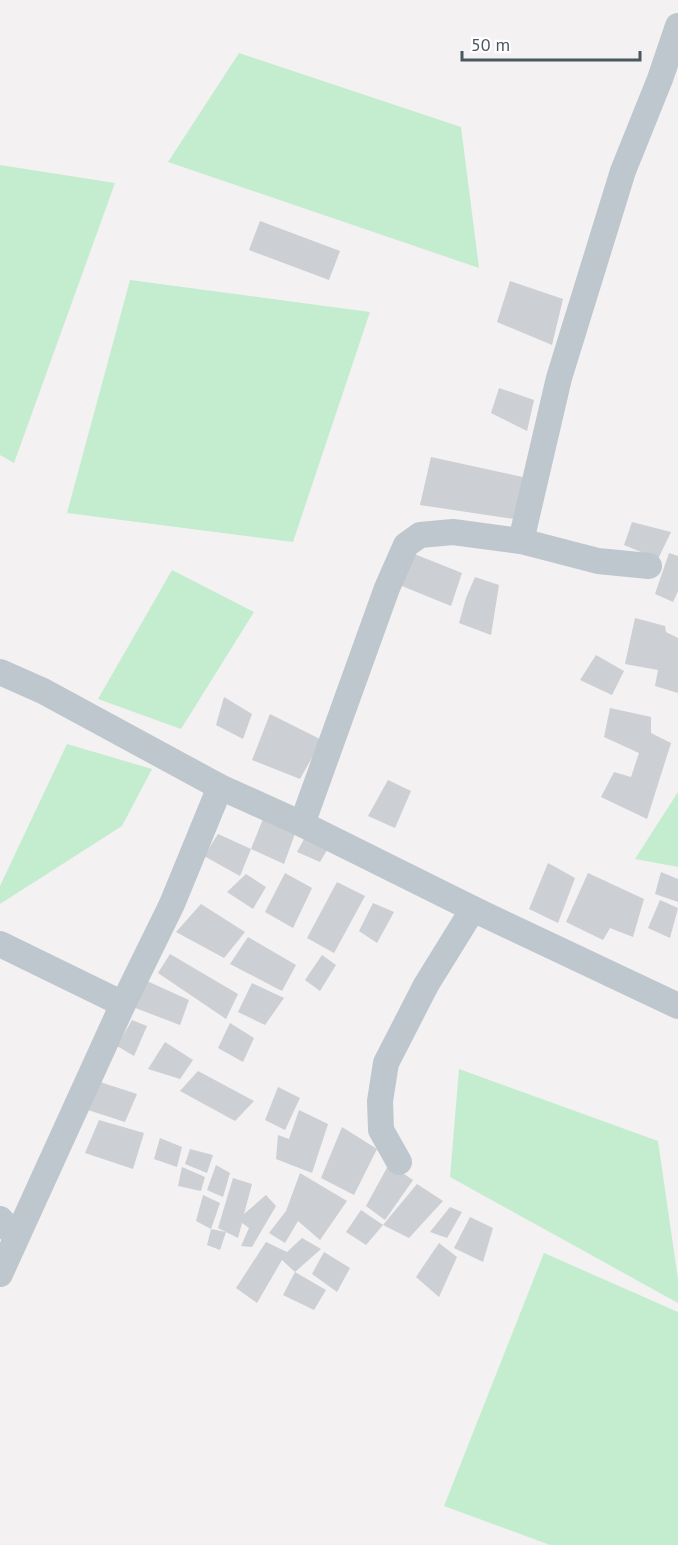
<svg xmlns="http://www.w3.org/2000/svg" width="678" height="1545" font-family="'PT Sans',sans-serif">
	<rect width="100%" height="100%" fill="#f3f1f2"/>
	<g fill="#c4edcf">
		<polygon points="239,53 461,127 479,268 168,162"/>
		<polygon points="0,165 115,183 14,463 0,455"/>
		<polygon points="130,280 370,312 293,542 67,513"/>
		<polygon points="172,570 254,612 181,729 98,699"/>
		<polygon points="67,744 152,769 122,826 0,904 0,886"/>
		<polygon points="678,792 678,867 635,859"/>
		<polygon points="459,1069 658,1141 678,1279 678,1303 450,1177"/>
		<polygon points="544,1253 678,1312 678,1545 550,1545 444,1506"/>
	</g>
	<g fill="#cccfd3">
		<polygon points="260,221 340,251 329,280 249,250"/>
		<polygon points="510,281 563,299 552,345 497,322"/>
		<polygon points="499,388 534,400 527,431 491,413"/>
		<polygon points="431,457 527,478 514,519 420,505"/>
		<polygon points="632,522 671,532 658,559 624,545"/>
		<polygon points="412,553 462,573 451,606 397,584"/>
		<polygon points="669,553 678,556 678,591 673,602 655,594"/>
		<polygon points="475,577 499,585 491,635 459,623 466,598"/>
		<polygon points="635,618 665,626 666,632 678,638 678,693 655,686 658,670 625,664"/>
		<polygon points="596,655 624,671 612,695 580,680"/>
		<polygon points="224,697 252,714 243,739 216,725"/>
		<polygon points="610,708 651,717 651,733 671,743 647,819 601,797 614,772 631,777 639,753 604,737"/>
		<polygon points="270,714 322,740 300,779 252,760"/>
		<polygon points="388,780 411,791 395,828 368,816"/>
		<polygon points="265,814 296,831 284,864 251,849"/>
		<polygon points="310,828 333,840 320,862 297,852"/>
		<polygon points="218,834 251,849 240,876 204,856"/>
		<polygon points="548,863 575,878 558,923 529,909"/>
		<polygon points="661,872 678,879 678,902 655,894"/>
		<polygon points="285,873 312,888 293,928 265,912"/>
		<polygon points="588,873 644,899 633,937 610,928 603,940 566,922"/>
		<polygon points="246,874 266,887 253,909 227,892"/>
		<polygon points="337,882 365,896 334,953 307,938"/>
		<polygon points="660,900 678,908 670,938 648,928"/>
		<polygon points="373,903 394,912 377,943 359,931"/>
		<polygon points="201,904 245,932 224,958 176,932"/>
		<polygon points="248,937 296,965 282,991 230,964"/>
		<polygon points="170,954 238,994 226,1019 158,973"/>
		<polygon points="322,955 336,965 320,991 305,980"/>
		<polygon points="147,981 189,1000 180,1025 130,1006"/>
		<polygon points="252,983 284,998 265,1025 238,1012"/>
		<polygon points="132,1020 147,1026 134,1056 117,1046"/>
		<polygon points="230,1023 254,1038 243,1062 218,1048"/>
		<polygon points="165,1042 193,1060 180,1079 148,1069"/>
		<polygon points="198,1071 254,1101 235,1121 180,1091"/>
		<polygon points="100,1082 137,1094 125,1122 88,1110"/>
		<polygon points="278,1087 300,1098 285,1130 265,1120"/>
		<polygon points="299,1110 328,1124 312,1173 276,1159 278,1135 289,1139"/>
		<polygon points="99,1120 144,1133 133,1169 85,1153"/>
		<polygon points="342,1127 377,1149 354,1195 321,1178"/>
		<polygon points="160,1138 182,1147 177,1167 154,1159"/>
		<polygon points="190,1149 213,1155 207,1173 185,1164"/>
		<polygon points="389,1164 413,1180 385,1220 366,1206"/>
		<polygon points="216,1165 230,1173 223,1197 207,1190"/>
		<polygon points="182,1167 205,1177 201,1191 178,1186"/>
		<polygon points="300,1173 347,1201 320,1240 298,1221 285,1243 269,1233 286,1211"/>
		<polygon points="233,1178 252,1184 244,1214 266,1195 276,1206 252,1247 241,1246 249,1228 242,1223 238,1238 218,1228"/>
		<polygon points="417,1184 443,1201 409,1238 383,1225"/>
		<polygon points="203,1195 220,1203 211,1229 196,1221"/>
		<polygon points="450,1207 462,1212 447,1238 430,1232"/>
		<polygon points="361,1210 383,1225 366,1245 346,1232"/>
		<polygon points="470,1217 493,1228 483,1262 454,1248"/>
		<polygon points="211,1229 226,1232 220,1250 207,1245"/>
		<polygon points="302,1238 321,1249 295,1272 326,1290 314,1310 283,1295 295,1272 282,1260 257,1303 236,1288 266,1242 287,1252"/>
		<polygon points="439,1243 457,1257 439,1297 416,1277"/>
		<polygon points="324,1252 350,1268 337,1292 312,1274"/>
	</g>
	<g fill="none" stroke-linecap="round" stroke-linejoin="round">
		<g stroke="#bec7cd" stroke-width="26">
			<polyline points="521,541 559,378 623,171 660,79 678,26"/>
			<polyline points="0,672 43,691 220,787 302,824 473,909 678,1006"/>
			<polyline points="302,824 387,588 406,545 420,535 453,532 521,541 598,561 649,566"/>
			<polyline points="0,944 123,1004"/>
			<polyline points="399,1162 381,1130 380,1101 386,1063 426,985 473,909"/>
			<polyline points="0,1219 16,1237"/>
			<polyline points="0,1274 123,1004 172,904 220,787"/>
		</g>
	</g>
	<path d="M462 51v9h178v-9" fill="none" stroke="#4a575e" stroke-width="3"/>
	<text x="471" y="51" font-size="18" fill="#4a575e" stroke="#ffffff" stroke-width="4.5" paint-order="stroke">50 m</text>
</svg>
